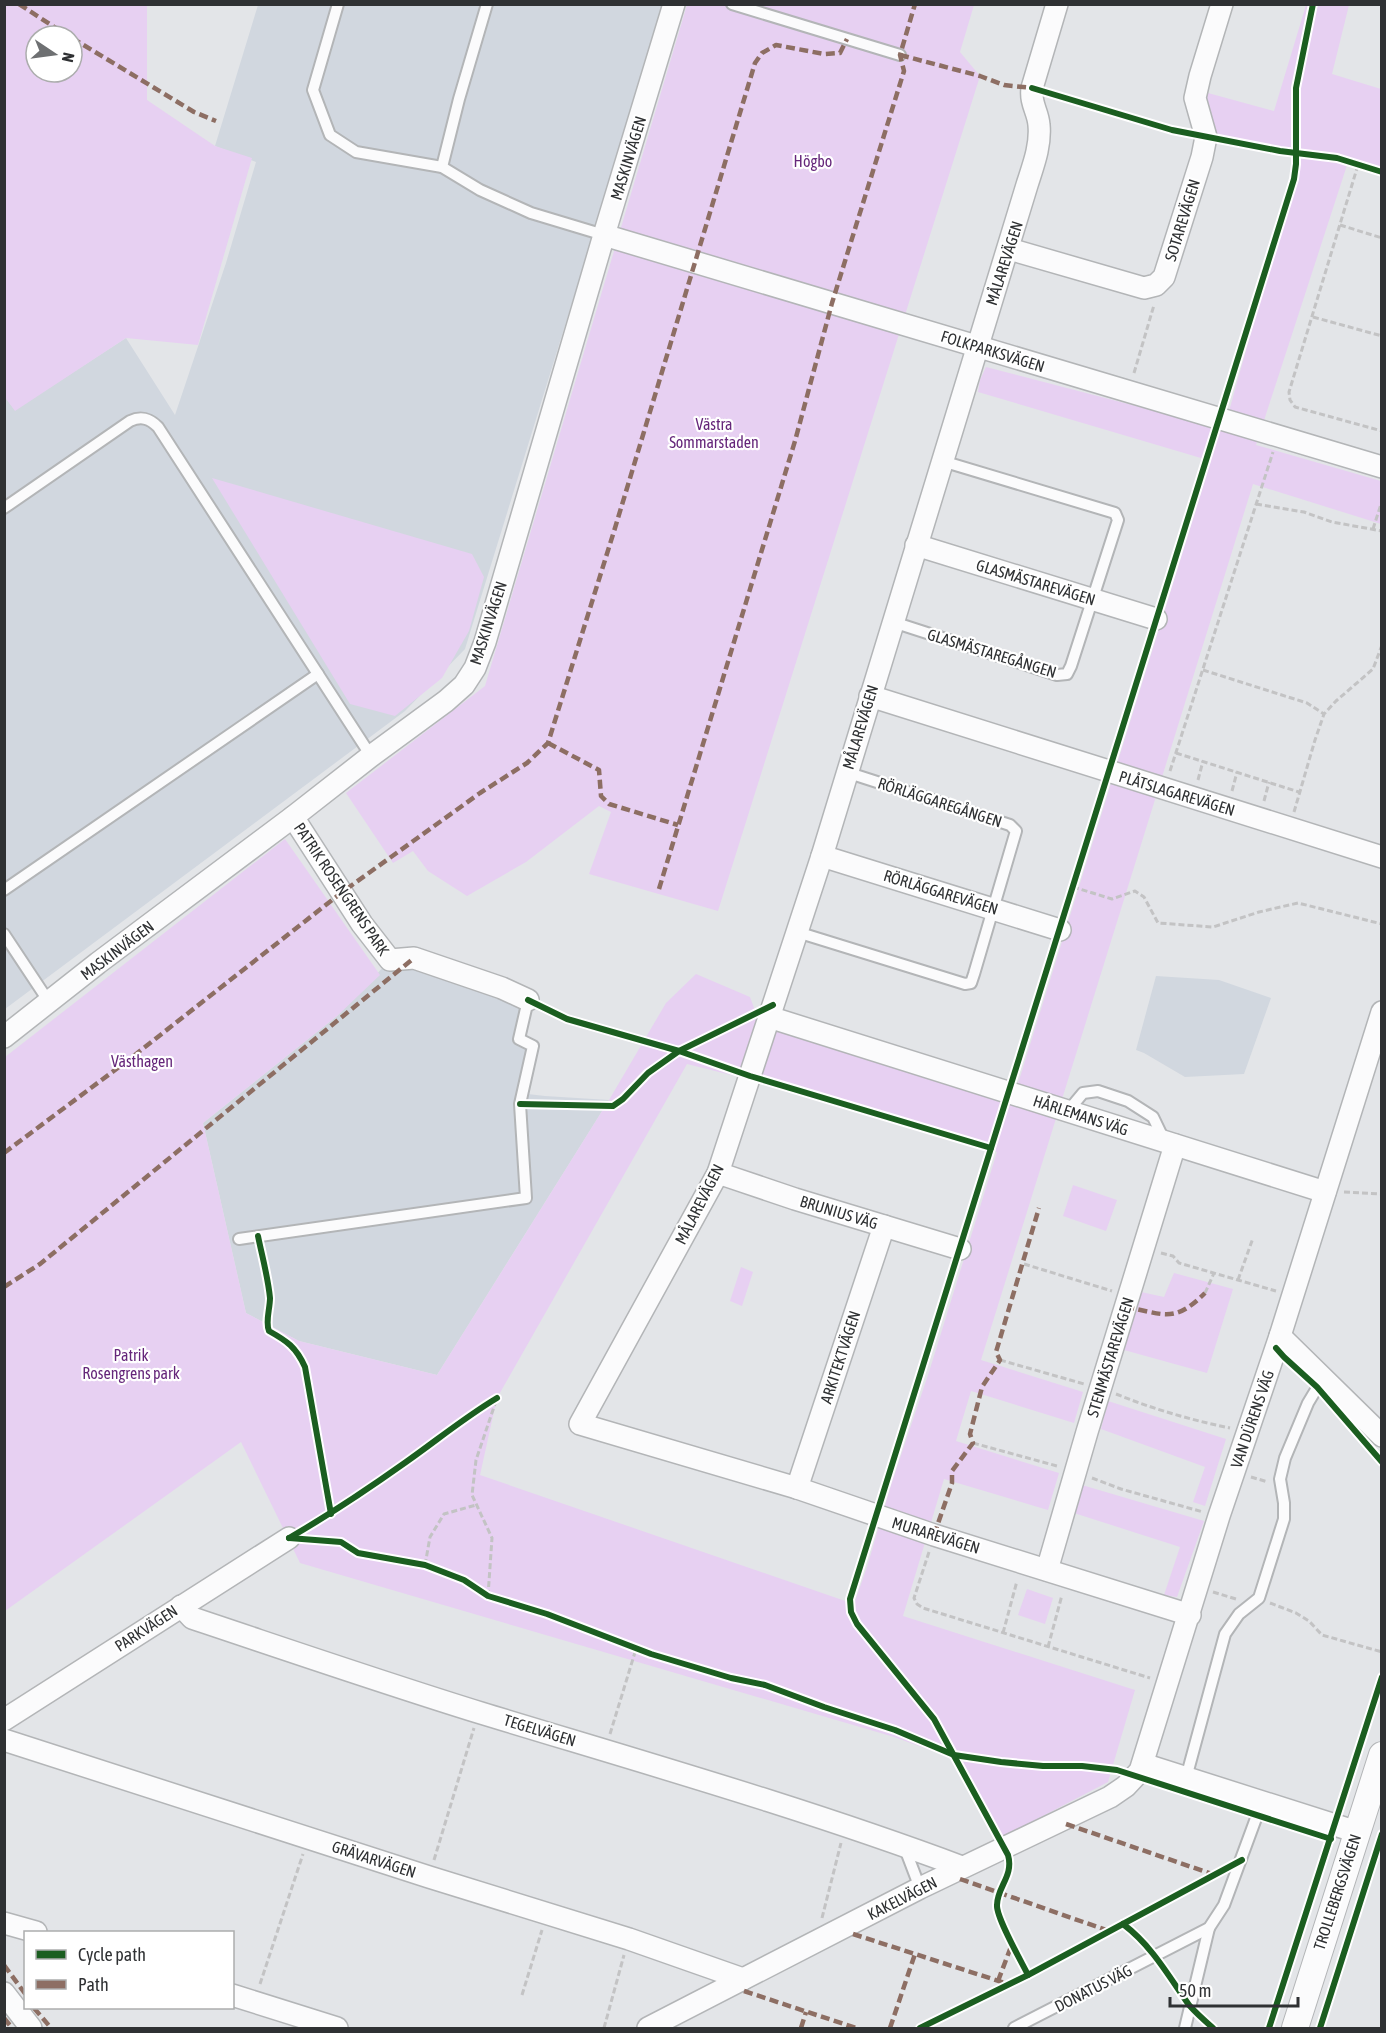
<svg xmlns="http://www.w3.org/2000/svg" width="1386" height="2033" font-family="'Asap Condensed',sans-serif">
	<rect width="100%" height="100%" fill="#e3e5e8"/>
	<g fill="#d1d7df">
		<polygon points="258,5 664,5 465,649 405,711 5,1009 4,396 15,410 126,338 175,415 226,263 256,162 215,146"/>
		<polygon points="390,960 521,998 515,1039 529,1050 519,1093 545,1096 609,1100 437,1375 299,1341 246,1313 203,1123 337,1016"/>
		<polygon points="1156,976 1219,980 1271,998 1244,1074 1185,1077 1144,1053 1136,1050"/>
	</g>
	<g fill="#e7d0f2" fill-rule="evenodd">
		<path d="M4 5H147V100L215 146 252 158 198 345 126 338 15 411 4 396ZM36 36H72V72H36Z"/>
		<polygon points="687,5 974,5 960,52 980,76 718,911 589,874 611,812 599,806 526,862 467,896 428,871 413,851 393,863 346,793 485,686"/>
		<path d="M1306 5H1349L1332 74 1381 89V170L1349 159 1256 445 1381 481V524L1253 484 981 1360 1083 1392 1074 1423 971 1391 956 1441 1059 1473 1048 1510 944 1479 903 1616 1135 1690 1108 1782 997 1840 952 1758 894 1737 300 1563 241 1442 5 1611V1057L285 839 380 975 337 1016 203 1123 246 1313 299 1341 437 1375 609 1100 666 1003 696 974 750 997 760 1024 1012 1103 1211 461 978 392 980 380 986 367 1224 429 1294 179 1295 154 1206 137 1197 90 1274 111ZM687 1064 739 1077 997 1152 929 1372 891 1485 867 1567 854 1604 480 1475 497 1398Z"/>
		<polygon points="212,478 472,554 484,577 469,631 442,678 395,716 350,704"/>
		<polygon points="1073,1185 1117,1200 1106,1231 1063,1216"/>
		<polygon points="741,1267 753,1272 742,1306 730,1301"/>
		<polygon points="1174,1273 1233,1289 1207,1373 1124,1350 1141,1292 1164,1297"/>
		<polygon points="1108,1401 1226,1439 1205,1506 1193,1502 1205,1467 1101,1429"/>
		<polygon points="1082,1485 1204,1521 1177,1597 1164,1595 1180,1547 1074,1513"/>
		<polygon points="1027,1589 1053,1598 1045,1624 1018,1615"/>
	</g>
	<g fill="none" stroke-linecap="round" stroke-linejoin="round">
		<defs>
			<g id="service">
				<polyline points="338,4 313,90 330,135 356,152 442,167 480,190 531,213 604,235"/>
				<polyline points="732,4 900,55"/>
				<polyline points="442,167 459,99 487,4"/>
				<path d="M4 508 130 421C141 416 149 418 158 427L371 756"/>
				<polyline points="893,622 1057,675 1067,674 1071,666 1118,520 1115,513 942,461"/>
				<polyline points="4,890 318,674"/>
				<polyline points="797,932 965,984 971,983 974,974 1016,831 1010,825 846,772"/>
				<polyline points="4,934 49,1002"/>
				<polyline points="1068,1111 1083,1093 1098,1091 1128,1101 1153,1117 1165,1142"/>
				<polyline points="239,1239 526,1198 520,1104 533,1046 519,1039 528,1000"/>
				<polyline points="1186,1778 1225,1634 1239,1614 1259,1598 1284,1519 1284,1503 1280,1479 1285,1458 1308,1403 1323,1378"/>
				<polyline points="904,1846 920,1888"/>
				<polyline points="1014,2028 1209,1928 1224,1905 1262,1802"/>
				<polyline points="1185,2028 1209,1928"/>
			</g>
			<g id="minor">
				<path d="M1057 4 1032 88C1030 104 1038 111 1039 125 1041 146 1033 166 1027 185L822 856 718 1173 580 1424 797 1488 934 1535 1190 1615"/>
				<polyline points="604,235 1382,467"/>
				<polyline points="1009,249 1144,288 1156,285 1164,277 1202,157 1206,137 1195,98 1200,76 1222,4"/>
				<polyline points="916,545 1156,619"/>
				<polyline points="870,696 1382,857"/>
				<polyline points="293,817 362,924 390,960 414,958 502,988 528,1000"/>
				<polyline points="822,856 1060,930"/>
				<polyline points="769,1017 1325,1192"/>
				<polyline points="4,1037 98,963 293,817 371,756 446,701 464,685 475,668 485,642 604,235 674,4"/>
				<polyline points="718,1173 795,1199 960,1249"/>
				<polyline points="1280,1336 1382,1436"/>
				<polyline points="797,1488 884,1226"/>
				<polyline points="1047,1570 1087,1432 1175,1145"/>
				<path d="M181 1606 192 1618C288 1650 384 1683 481 1713 642 1762 804 1808 962 1867"/>
				<polyline points="4,1720 289,1538"/>
				<polyline points="4,1740 429,1877 629,1939 743,1979"/>
				<polyline points="1143,1764 1357,1832"/>
				<polyline points="4,1923 36,1932"/>
				<polyline points="4,1993 31,2028"/>
				<polyline points="232,1995 337,2028"/>
				<polyline points="648,2028 920,1888 1110,1797 1126,1786 1140,1771 1219,1516 1280,1336 1382,1012"/>
			</g>
			<polyline id="tertiary" points="1295,2028 1382,1755"/>
		</defs>
		<use href="#service" stroke="#b3b5b7" stroke-width="14"/>
		<use href="#minor" stroke="#b3b5b7" stroke-width="24"/>
		<use href="#tertiary" stroke="#b3b5b7" stroke-width="28"/>
		<g stroke="#c3c3c4" stroke-width="3" stroke-dasharray="6 3" stroke-linecap="butt">
			<polyline points="1358,165 1289,392 1290,400 1295,407 1382,431"/>
			<polyline points="1340,225 1382,238"/>
			<polyline points="1313,317 1382,336"/>
			<polyline points="1134,373 1154,305"/>
			<polyline points="1256,504 1304,512 1332,522 1382,531"/>
			<polyline points="1373,529 1382,501"/>
			<polyline points="1203,670 1307,703 1324,714"/>
			<polyline points="1176,753 1299,792"/>
			<polyline points="1170,771 1273,452"/>
			<polyline points="1198,780 1203,761"/>
			<polyline points="1232,791 1237,772"/>
			<polyline points="1264,801 1269,782"/>
			<polyline points="1294,812 1315,740 1324,714 1336,701 1373,669 1382,645"/>
			<polyline points="1073,887 1112,899 1135,891 1144,897 1158,923 1213,927 1259,912 1298,903 1382,924"/>
			<polyline points="1344,1192 1382,1194"/>
			<polyline points="1161,1253 1173,1256 1179,1263 1276,1291"/>
			<polyline points="1024,1264 1112,1291"/>
			<polyline points="1238,1280 1253,1238"/>
			<polyline points="1205,1293 1214,1273"/>
			<polyline points="1000,1360 1084,1384"/>
			<path d="M1116 1394C1153 1409 1191 1420 1230 1428"/>
			<polyline points="973,1443 1057,1466"/>
			<polyline points="1251,1477 1268,1482"/>
			<polyline points="1092,1478 1121,1489 1203,1512"/>
			<polyline points="929,1552 914,1598 917,1604 923,1608 1150,1678"/>
			<polyline points="425,1565 430,1537 444,1514 476,1505"/>
			<polyline points="1213,1592 1236,1599"/>
			<polyline points="488,1596 492,1538 472,1495 476,1460 497,1398"/>
			<polyline points="1270,1603 1296,1613 1309,1621 1322,1635 1382,1652"/>
			<polyline points="1003,1633 1017,1581"/>
			<polyline points="1048,1647 1062,1595"/>
			<polyline points="1381,1717 1382,1717"/>
			<polyline points="610,1734 636,1649"/>
			<polyline points="434,1860 474,1728"/>
			<polyline points="822,1918 841,1843"/>
			<polyline points="260,1984 303,1854"/>
			<polyline points="522,1995 542,1930"/>
			<polyline points="604,2028 624,1955"/>
		</g>
		<use href="#service" stroke="#fbfbfc" stroke-width="10"/>
		<use href="#minor" stroke="#fbfbfc" stroke-width="21"/>
		<use href="#tertiary" stroke="#fbfbfc" stroke-width="26"/>
		<g stroke="#8d6e63" stroke-width="4.5" stroke-dasharray="9 4.5" stroke-linecap="butt">
			<polyline points="19,4 68,36"/>
			<polyline points="72,38 194,112 216,121"/>
			<polyline points="900,55 980,76 1004,85 1032,88"/>
			<polyline points="548,743 599,770 601,796 609,804 678,825"/>
			<polyline points="659,889 795,441 832,303 904,71 900,55 915,4"/>
			<polyline points="4,1153 131,1058 341,893 480,793 527,763 548,743 615,528 755,63 762,53 776,45 824,54 840,53 847,39"/>
			<polyline points="4,1287 40,1264 414,958"/>
			<path d="M1125 1307C1163 1313 1173 1325 1205 1293"/>
			<polyline points="934,1535 952,1483 952,1471 973,1443 970,1434 982,1387 1000,1360 996,1352 1039,1208"/>
			<polyline points="1066,1824 1215,1875"/>
			<polyline points="960,1879 1109,1931"/>
			<polyline points="853,1934 1008,1984"/>
			<polyline points="4,1965 26,1995"/>
			<polyline points="998,1981 1012,1944"/>
			<polyline points="744,1991 856,2028"/>
			<polyline points="34,2008 51,2028"/>
			<polyline points="4,2018 12,2028"/>
			<polyline points="801,2028 806,2012"/>
			<polyline points="890,2028 915,1954"/>
		</g>
		<defs>
			<g id="cycleway">
				<polyline points="1032,88 1172,130 1280,151 1337,158 1382,172"/>
				<polyline points="528,1000 567,1019 679,1051 750,1076 991,1148"/>
				<polyline points="520,1104 613,1106 623,1099 648,1073 679,1051 773,1005"/>
				<path d="M258 1236C262 1256 268 1277 270 1298 270 1309 265 1322 269 1331 287 1341 296 1347 305 1367L331 1514"/>
				<polyline points="1276,1348 1284,1357 1317,1387 1382,1462"/>
				<polyline points="289,1538 341,1542 358,1553 425,1565 464,1580 488,1596 547,1614 651,1654 731,1678 765,1685 824,1707 895,1730 954,1755 1001,1762 1043,1766 1082,1766 1117,1770 1331,1839"/>
				<path d="M289 1538C329 1515 368 1489 406 1462 436 1441 465 1417 497 1398"/>
				<path d="M1123 1924C1152 1946 1168 1975 1189 2005 1196 2013 1205 2021 1213 2028"/>
				<path d="M1028 1975C1021 1961 996 1917 997 1905 997 1887 1014 1876 1008 1855L934 1719 857 1624 851 1612 850 1599 1294 179 1296 164V88L1313 4"/>
				<polyline points="920,2028 1028,1975 1242,1860"/>
				<polyline points="1269,2028 1382,1677"/>
				<polyline points="1320,2028 1382,1834"/>
			</g>
		</defs>
		<use href="#cycleway" stroke="#fff" stroke-width="10"/>
		<use href="#cycleway" stroke="#1b5e20" stroke-width="6"/>
	</g>
	<g text-anchor="middle" stroke-width="4.5" stroke-linejoin="round" paint-order="stroke">
		<g font-size="16" fill="#2f3133" stroke="#fff">
			<text transform="translate(628 158) rotate(-73)" y="6">MASKINVÄGEN</text>
			<text transform="translate(1182 220) rotate(-73)" y="6">SOTAREVÄGEN</text>
			<text transform="translate(1004 263) rotate(-72)" y="6">MÅLAREVÄGEN</text>
			<text transform="translate(993 351) rotate(17)" y="6">FOLKPARKSVÄGEN</text>
			<text transform="translate(1036 582) rotate(17)" y="6">GLASMÄSTAREVÄGEN</text>
			<text transform="translate(488 623) rotate(-72)" y="6">MASKINVÄGEN</text>
			<text transform="translate(992 653) rotate(17)" y="6">GLASMÄSTAREGÅNGEN</text>
			<text transform="translate(860 727) rotate(-73)" y="6">MÅLAREVÄGEN</text>
			<text transform="translate(1177 793) rotate(17)" y="6">PLÅTSLAGAREVÄGEN</text>
			<text transform="translate(940 802) rotate(18)" y="6">RÖRLÄGGAREGÅNGEN</text>
			<text transform="translate(342 889) rotate(56)" y="6">PATRIK ROSENGRENS PARK</text>
			<text transform="translate(941 892) rotate(17)" y="6">RÖRLÄGGAREVÄGEN</text>
			<text transform="translate(117 950) rotate(-37)" y="6">MASKINVÄGEN</text>
			<text transform="translate(1081 1115) rotate(18)" y="6">HÅRLEMANS VÄG</text>
			<text transform="translate(699 1204) rotate(-63)" y="6">MÅLAREVÄGEN</text>
			<text transform="translate(839 1212) rotate(17)" y="6">BRUNIUS VÄG</text>
			<text transform="translate(840 1357) rotate(-72)" y="6">ARKITEKTVÄGEN</text>
			<text transform="translate(1110 1357) rotate(-73)" y="6">STENMÄSTAREVÄGEN</text>
			<text transform="translate(1252 1419) rotate(-71)" y="6">VAN DÜRENS VÄG</text>
			<text transform="translate(936 1535) rotate(17)" y="6">MURAREVÄGEN</text>
			<text transform="translate(146 1628) rotate(-33)" y="6">PARKVÄGEN</text>
			<text transform="translate(540 1730) rotate(17)" y="6">TEGELVÄGEN</text>
			<text transform="translate(374 1859) rotate(18)" y="6">GRÄVARVÄGEN</text>
			<text transform="translate(1337 1892) rotate(-72)" y="6">TROLLEBERGSVÄGEN</text>
			<text transform="translate(902 1898) rotate(-27)" y="6">KAKELVÄGEN</text>
			<text transform="translate(1093 1988) rotate(-27)" y="6">DONATUS VÄG</text>
		</g>
		<g font-size="16" fill="#65267a" stroke="#fff">
			<text x="813" y="167">Högbo</text>
			<text x="714" y="430">Västra<tspan x="714" dy="18">Sommarstaden</tspan></text>
			<text x="142" y="1067">Västhagen</text>
			<text x="131" y="1361">Patrik<tspan x="131" dy="18">Rosengrens park</tspan></text>
		</g>
	</g>
	<rect width="1386" height="2033" fill="none" stroke="#2f3133" stroke-width="12"/>
	<rect x="24" y="1931" width="210" height="78" fill="#ffffff" stroke="#acadad" stroke-width="1.5"/>
	<rect x="36" y="1950" width="30" height="9" fill="#1b5e20" stroke="#acadad" stroke-width="1.5"/>
	<text x="78" y="1961" font-size="18" fill="#2f3133">Cycle path</text>
	<rect x="36" y="1980" width="30" height="9" fill="#8d6e63" stroke="#acadad" stroke-width="1.5"/>
	<text x="78" y="1991" font-size="18" fill="#2f3133">Path</text>
	<g transform="translate(54 54) rotate(103)"><circle r="28" fill="#ffffff" stroke="#acadad" stroke-width="1.5"/>
	<path d="M0-4.5L10 22L0 15L-10 22Z" fill="#6e7072"/>
	<text y="-9" font-size="16" font-weight="bold" text-anchor="middle" fill="#2f3133">N</text>
	</g>
	<path d="M1170 1997v9h128v-9" fill="none" stroke="#2f3133" stroke-width="3"/>
	<text x="1179" y="1997" font-size="18" fill="#2f3133" stroke="#ffffff" stroke-width="4.5" paint-order="stroke">50 m</text>
</svg>
